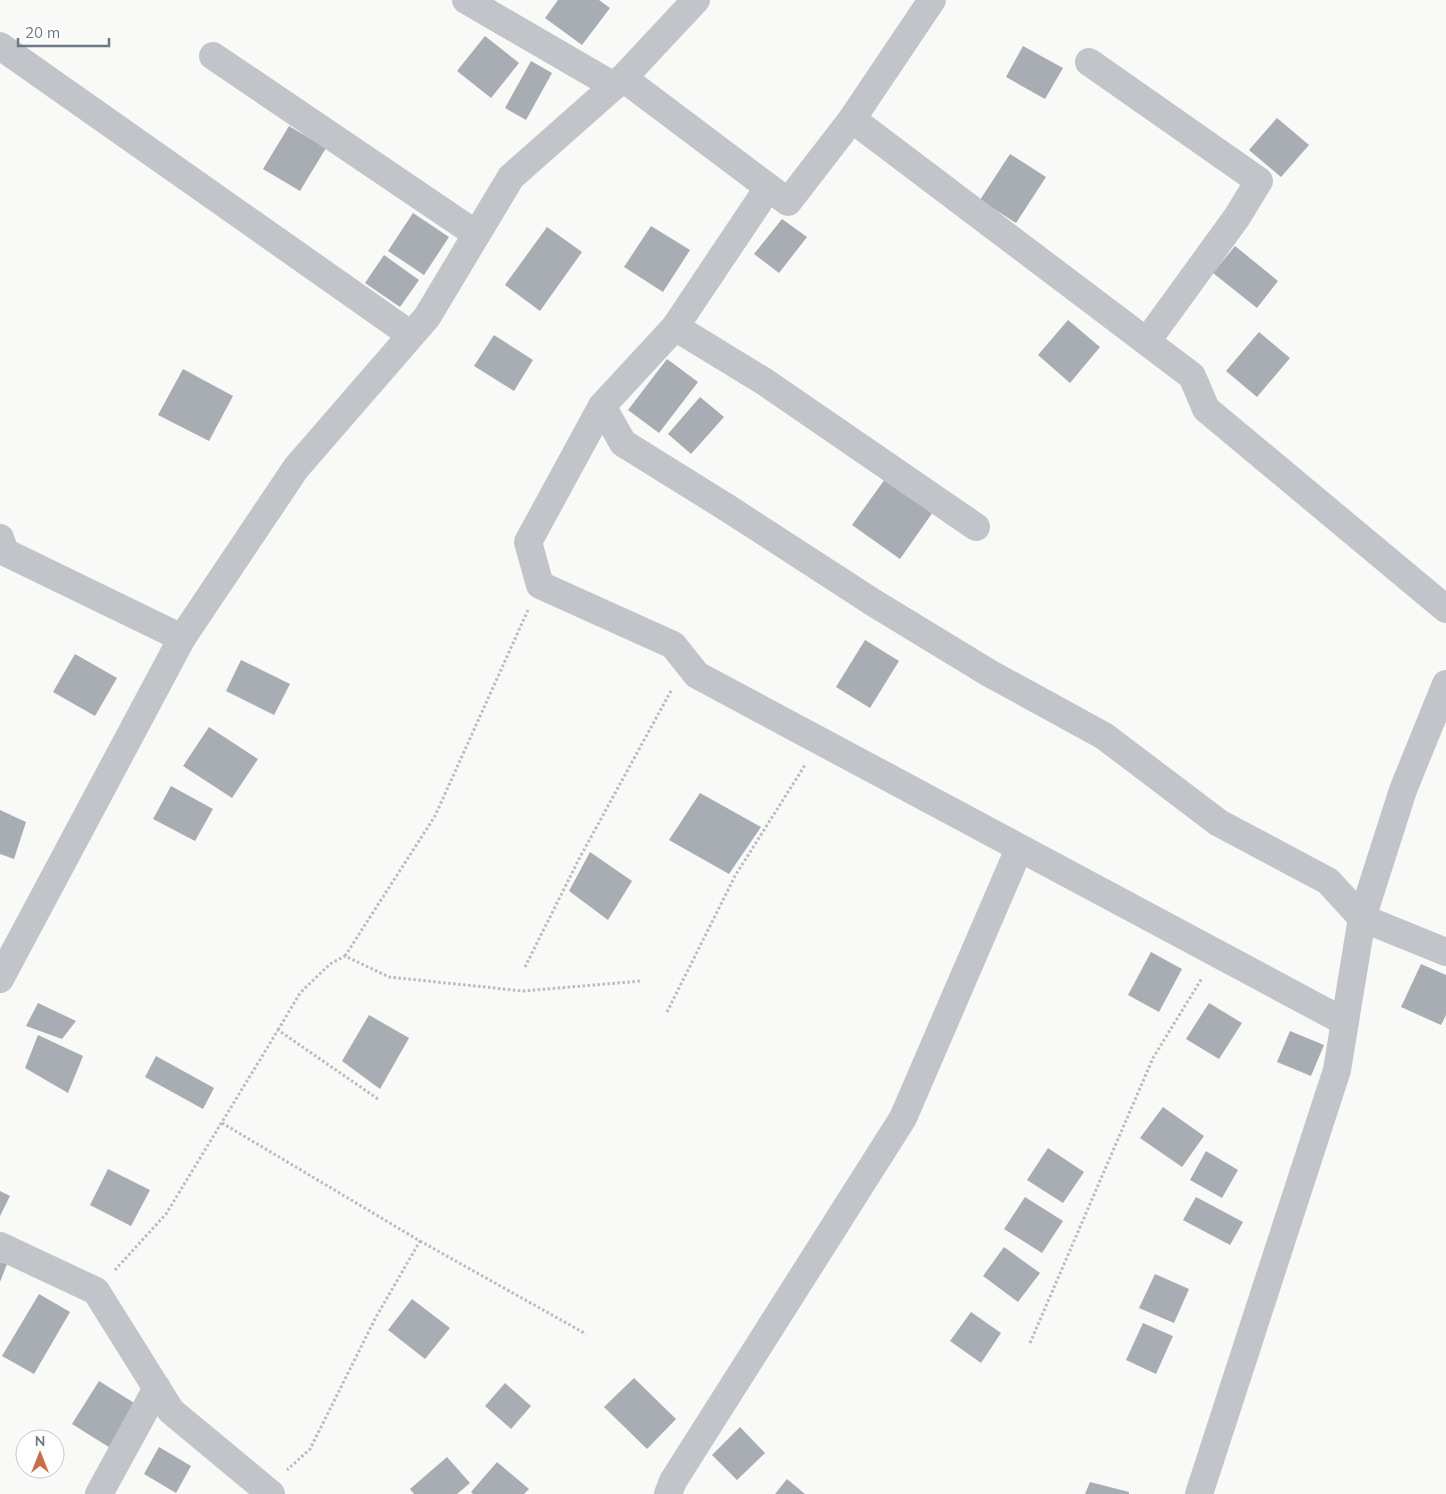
<svg xmlns="http://www.w3.org/2000/svg" width="1446" height="1494" font-family="Mulish,sans-serif">
	<rect width="100%" height="100%" fill="#f9f9f7"/>
	<g fill="#a7adb3">
		<polygon points="558,0 599,0 610,8 582,45 545,18"/>
		<polygon points="485,36 519,63 491,98 457,71"/>
		<polygon points="1023,46 1063,68 1045,99 1006,77"/>
		<polygon points="531,61 552,73 526,120 505,108"/>
		<polygon points="1277,118 1309,145 1281,177 1249,150"/>
		<polygon points="289,126 326,148 300,191 263,169"/>
		<polygon points="1010,154 1046,177 1016,223 980,200"/>
		<polygon points="413,213 449,237 424,275 388,251"/>
		<polygon points="782,219 807,237 779,273 754,254"/>
		<polygon points="651,226 690,250 663,292 624,267"/>
		<polygon points="547,227 582,252 540,311 505,285"/>
		<polygon points="1235,246 1278,281 1257,308 1213,273"/>
		<polygon points="384,255 419,280 400,307 365,283"/>
		<polygon points="1068,320 1100,347 1070,383 1038,355"/>
		<polygon points="1259,332 1290,358 1257,397 1226,371"/>
		<polygon points="494,335 533,360 514,391 474,366"/>
		<polygon points="667,359 698,382 659,433 628,410"/>
		<polygon points="183,369 233,396 209,441 158,415"/>
		<polygon points="700,397 724,417 691,454 668,434"/>
		<polygon points="885,479 933,512 900,559 852,525"/>
		<polygon points="865,640 899,661 870,708 836,687"/>
		<polygon points="75,654 117,678 95,716 53,692"/>
		<polygon points="241,660 290,684 274,715 226,691"/>
		<polygon points="209,727 258,759 232,798 183,766"/>
		<polygon points="171,786 213,809 195,841 153,819"/>
		<polygon points="700,793 761,827 729,874 669,840"/>
		<polygon points="0,810 26,822 14,859 0,854"/>
		<polygon points="590,852 632,881 608,920 569,891"/>
		<polygon points="1151,952 1182,969 1159,1012 1128,995"/>
		<polygon points="1421,964 1446,975 1446,1015 1441,1025 1401,1007"/>
		<polygon points="38,1003 76,1021 62,1039 26,1026"/>
		<polygon points="1209,1003 1242,1023 1219,1059 1186,1039"/>
		<polygon points="369,1015 409,1038 380,1089 342,1061"/>
		<polygon points="1290,1031 1324,1045 1311,1076 1277,1062"/>
		<polygon points="38,1035 83,1056 68,1093 25,1068"/>
		<polygon points="156,1056 214,1088 203,1109 145,1077"/>
		<polygon points="1163,1107 1204,1136 1182,1167 1140,1138"/>
		<polygon points="1048,1148 1084,1172 1063,1203 1027,1180"/>
		<polygon points="1206,1151 1238,1170 1222,1198 1190,1180"/>
		<polygon points="108,1169 150,1190 131,1226 90,1205"/>
		<polygon points="0,1191 10,1196 0,1216"/>
		<polygon points="1025,1197 1063,1221 1042,1253 1004,1229"/>
		<polygon points="1196,1197 1243,1222 1230,1245 1183,1220"/>
		<polygon points="1004,1247 1040,1273 1018,1302 983,1276"/>
		<polygon points="0,1262 7,1264 0,1282"/>
		<polygon points="1155,1274 1189,1289 1174,1323 1139,1308"/>
		<polygon points="39,1294 70,1312 34,1374 2,1356"/>
		<polygon points="412,1299 450,1328 425,1359 388,1330"/>
		<polygon points="971,1312 1001,1333 981,1363 950,1341"/>
		<polygon points="1143,1323 1173,1336 1156,1374 1126,1360"/>
		<polygon points="634,1378 676,1419 647,1449 604,1407"/>
		<polygon points="99,1381 139,1406 112,1449 72,1424"/>
		<polygon points="505,1383 531,1406 511,1429 485,1406"/>
		<polygon points="740,1427 765,1453 737,1480 712,1455"/>
		<polygon points="159,1447 191,1466 176,1493 144,1474"/>
		<polygon points="447,1457 470,1483 457,1494 414,1494 410,1489"/>
		<polygon points="497,1462 529,1489 524,1494 473,1494 471,1492"/>
		<polygon points="787,1479 805,1494 775,1494"/>
		<polygon points="1090,1482 1129,1492 1129,1494 1085,1494"/>
	</g>
	<g fill="none" stroke-linecap="round" stroke-linejoin="round">
		<g stroke="#b9bcbe" stroke-width="3" stroke-dasharray="2.5 2.5" stroke-linecap="butt">
			<polyline points="345,956 435,816 528,610"/>
			<polyline points="525,967 579,859 672,689"/>
			<polyline points="667,1012 735,876 805,765"/>
			<polyline points="278,1030 300,993 330,964 345,956 389,977 523,991 641,981"/>
			<polyline points="222,1123 420,1241 376,1317 310,1449 287,1470"/>
			<polyline points="420,1241 586,1334"/>
			<polyline points="115,1270 166,1214 278,1030 378,1099"/>
			<polyline points="1030,1343 1153,1058 1202,978"/>
		</g>
		<g stroke="#c1c4c8" stroke-width="28">
			<polyline points="466,0 614,86"/>
			<polyline points="0,46 411,335"/>
			<polyline points="213,56 476,234"/>
			<polyline points="1089,62 1259,181 1237,217 1147,341"/>
			<polyline points="623,78 788,202 852,119 1192,376 1206,409 1446,609"/>
			<polyline points="852,119 932,0"/>
			<polyline points="675,327 768,188"/>
			<polyline points="602,406 528,542 540,585 673,645 697,675 1345,1022"/>
			<polyline points="976,527 765,382 675,327 602,406 623,443 729,509 874,603 989,673 1104,736 1219,823 1328,881 1362,918 1446,952"/>
			<polyline points="0,538 5,552 182,638"/>
			<polyline points="0,979 182,638 296,468 427,317 511,177 623,78 696,0"/>
			<polyline points="0,1246 96,1291 171,1411 271,1494"/>
			<polyline points="99,1494 157,1388"/>
			<polyline points="668,1494 673,1481 903,1118 1019,849"/>
			<polyline points="1199,1494 1337,1070 1362,918 1403,790 1446,684"/>
		</g>
	</g>
	<g transform="translate(40 1454)"><circle r="24" fill="#ffffff" stroke="#c4c9ce"/>
	<path d="M0-4L9 19L0 12L-9 19Z" fill="#cd6b43"/>
	<text y="-8" font-size="14" font-weight="bold" text-anchor="middle" fill="#6c7884">N</text>
	</g>
	<path d="M18 38v8h91v-8" fill="none" stroke="#6c7884" stroke-width="2.5"/>
	<text x="25" y="38" font-size="15" fill="#6c7884" stroke="#ffffff" stroke-width="4" paint-order="stroke">20 m</text>
</svg>
